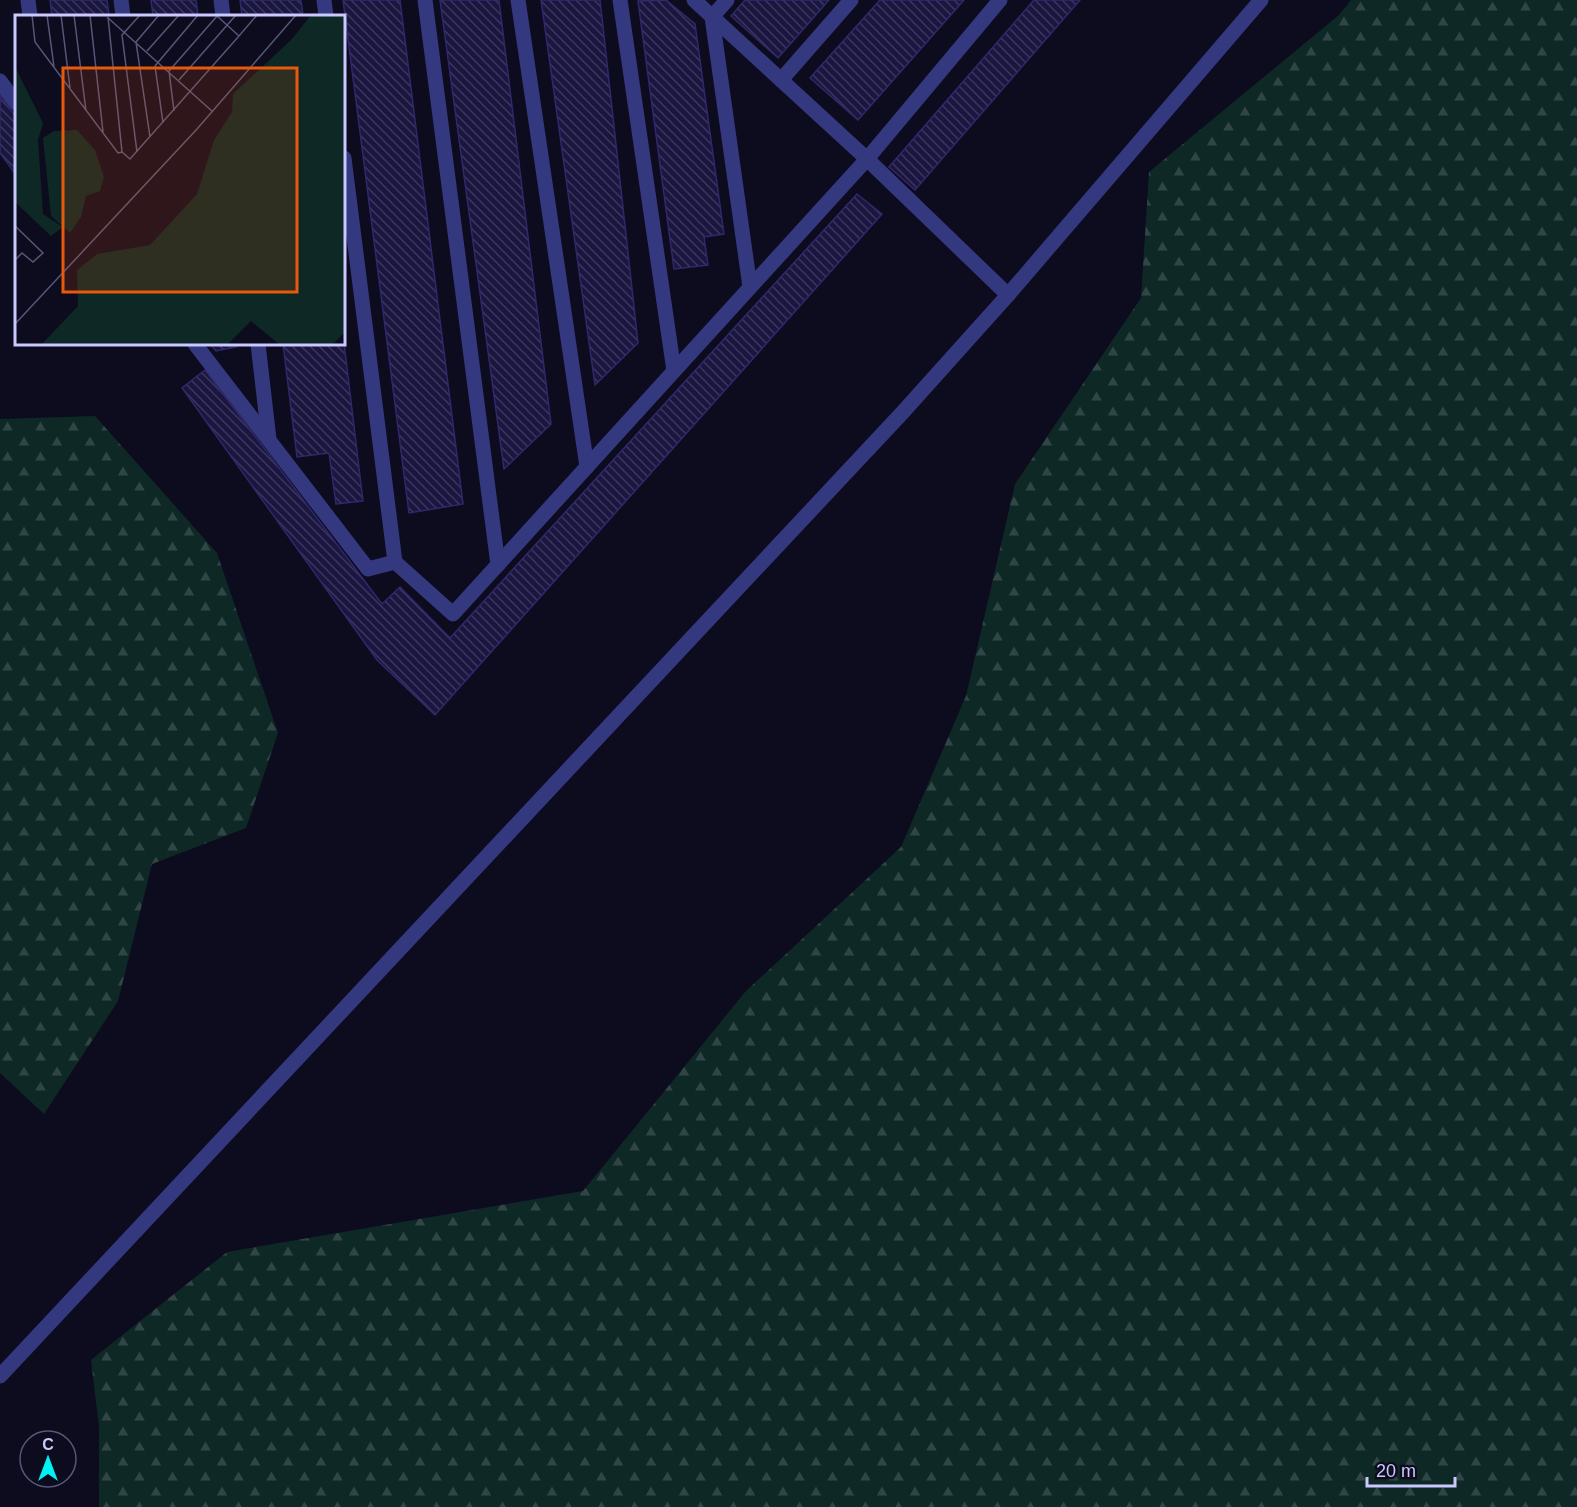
<svg xmlns="http://www.w3.org/2000/svg" width="1577" height="1507" font-family="Helvetica,sans-serif">
	<defs>
		<pattern id="forest-firs" width="22" height="20" patternUnits="userSpaceOnUse" patternTransform="scale(1.5)"><rect width="22" height="20" fill="#0e2825"/><path d="M5 1l3.5 6h-7zM16 11l3.5 6h-7z" fill="#304646"/></pattern>
		<pattern id="building-back-hatch" width="6" height="6" patternUnits="userSpaceOnUse" patternTransform="scale(1.5)"><rect width="6" height="6" fill="#1b163f"/><path d="M-1 5l2 2M0 0l6 6M5-1l2 2" fill="none" stroke="#3b365c"/></pattern>
	</defs>
	<rect width="100%" height="100%" fill="#0d0b1e"/>
	<g fill="url(#forest-firs)">
		<polygon points="1351,0 1577,0 1577,1507 99,1507 99,1427 91,1360 227,1252 583,1191 746,991 901,847 966,696 1015,484 1141,298 1149,172 1339,15"/>
		<polygon points="95,416 217,553 278,733 246,828 152,864 118,1001 44,1114 0,1073 0,419"/>
	</g>
	<g fill="url(#building-back-hatch)" stroke="#2f286c" stroke-width="1.5">
		<polygon points="50,0 107,0 109,16 52,16"/>
		<polygon points="151,0 196,0 198,16 153,16"/>
		<polygon points="240,0 301,0 303,16 242,16"/>
		<polygon points="343,0 400,0 463,504 409,513"/>
		<polygon points="440,0 499,0 551,424 504,469"/>
		<polygon points="541,0 600,0 638,343 595,385"/>
		<polygon points="666,0 695,24 724,234 704,237 708,265 674,269 638,1"/>
		<polygon points="745,0 829,0 778,58 731,16"/>
		<polygon points="880,0 964,0 858,120 810,78"/>
		<polygon points="1034,0 1080,0 915,190 889,167"/>
		<polygon points="0,95 16,117 16,175 0,153"/>
		<polygon points="857,194 882,214 435,715 377,660 182,388 205,370 382,604 400,587 450,638"/>
		<polygon points="344,343 363,501 336,504 329,453 297,457 283,344"/>
		<polygon points="210,344 236,344 236,347 216,351"/>
	</g>
	<g fill="none" stroke-linecap="round" stroke-linejoin="round">
		<g stroke="#34387f" stroke-width="15">
			<polyline points="28,0 30,16"/>
			<polyline points="121,0 123,16"/>
			<polyline points="221,0 223,16"/>
			<polyline points="324,0 326,16"/>
			<polyline points="425,0 498,565"/>
			<polyline points="518,0 587,467"/>
			<polyline points="620,0 674,371"/>
			<polyline points="694,0 867,159 1008,295"/>
			<polyline points="727,0 712,17 750,287"/>
			<polyline points="781,80 851,0"/>
			<polyline points="0,81 16,103"/>
			<polyline points="344,158 395,562 453,614 867,159 1000,0"/>
			<polyline points="195,344 368,569 395,562"/>
			<polyline points="258,344 269,439"/>
			<polyline points="0,1376 903,412 1008,295 1261,0"/>
		</g>
	</g>
	<g transform="translate(15 15)">
		<rect width="330" height="330" fill="#0d0b1e"/>
		<path d="M296 0H330V317L317 330H265L236 306 212 330H26L63 291 62 255 82 239 135 230 182 179 199 125 217 97 218 79 277 24ZM62 115 80 135 89 162 85 176 71 181 66 202 55 218 36 201 28 123 39 116Z" fill="#0e2825"/>
		<path d="M0 52 28 108 23 125 28 199 48 212 36 221 0 187Z" fill="#0e2825"/>
		<path fill="none" stroke="#585778" stroke-width="1.5" d="M17 0 20 27 103 138 107 137M32 0 39 52M46 0 55 73M59 0 71 96M75 0 88 117M201 0 224 21 242 0M92 2 198 97M93 2 107 137 115 144 224 21M132 36 164 0M164 65 221 0M159 96 154 56 203 0M148 108 140 51 183 0M135 122 121 27 144 0M122 137 107 20 125 0M0 211 28 238 18 247 7 238 0 245M0 309 182 114 281 0"/>
		<path fill="#e8590c" fill-opacity="0.15" stroke="#e8590c" stroke-width="3" d="M48 53H282V277H48Z"/>
		<rect width="330" height="330" fill="none" stroke="#c9c8ff" stroke-width="3"/>
	</g>
	<g transform="translate(48 1459)"><circle r="28" fill="#0d0b1e" stroke="#585778" stroke-width="1.5"/>
	<path d="M0-4.5L10 22L0 15L-10 22Z" fill="#00f0f3"/>
	<text y="-9" font-size="16" font-weight="bold" text-anchor="middle" fill="#c9c8ff">С</text>
	</g>
	<path d="M1367 1477v9h88v-9" fill="none" stroke="#c9c8ff" stroke-width="3"/>
	<text x="1376" y="1477" font-size="18" fill="#c9c8ff" stroke="#0d0b1e" stroke-width="4.5" paint-order="stroke">20 m</text>
</svg>
